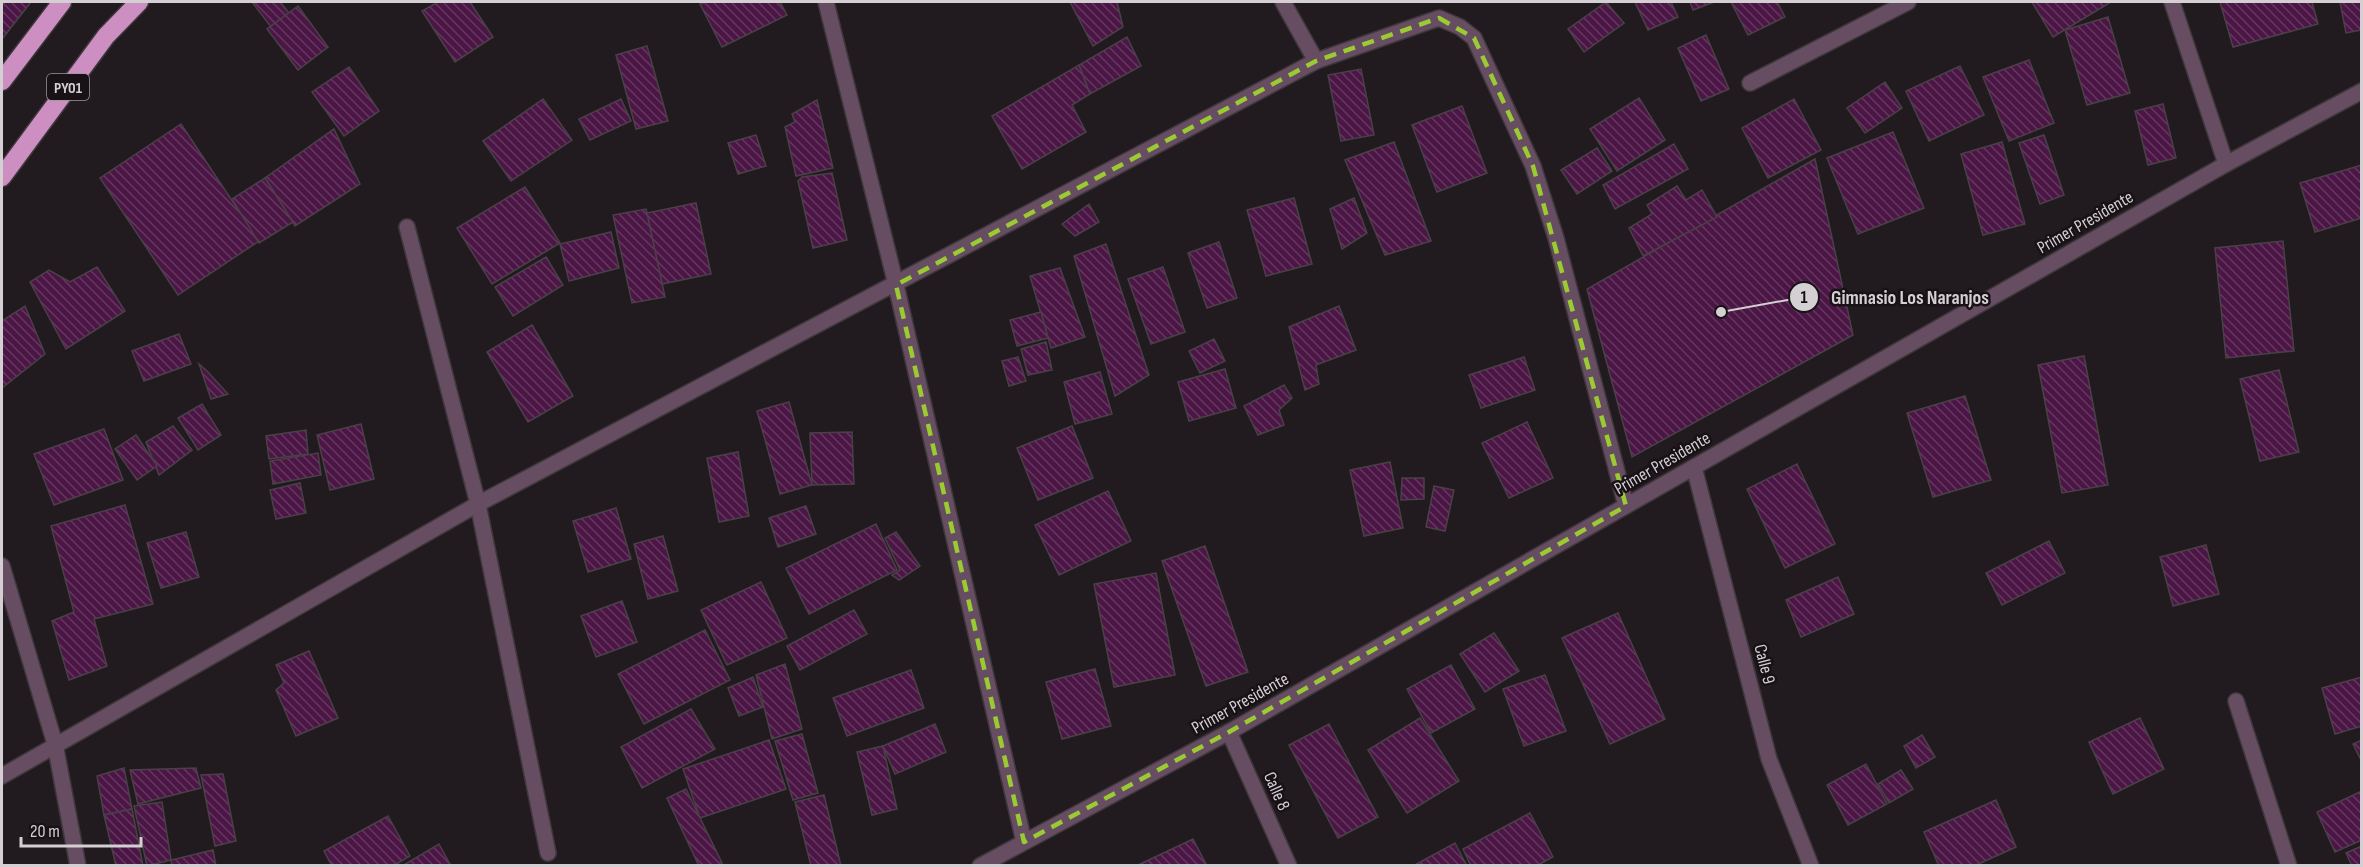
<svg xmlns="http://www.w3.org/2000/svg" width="2363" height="867" font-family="'Sofia Sans Condensed',sans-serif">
	<defs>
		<pattern id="building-back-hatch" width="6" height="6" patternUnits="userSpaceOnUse" patternTransform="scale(1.5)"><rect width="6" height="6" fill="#4b1645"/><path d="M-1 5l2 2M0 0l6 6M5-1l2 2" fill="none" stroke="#64375f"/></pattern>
	</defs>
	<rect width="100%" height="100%" fill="#211b20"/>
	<g fill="url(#building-back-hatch)" stroke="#494147" stroke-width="1.5">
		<polygon points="2,2 31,2 2,39"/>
		<polygon points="252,2 280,2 289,13 271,27"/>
		<polygon points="438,2 470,2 493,37 455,62 422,11"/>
		<polygon points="706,2 780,2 787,15 722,47 700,4"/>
		<polygon points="1070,2 1117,2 1123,27 1093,46"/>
		<polygon points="1606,2 1624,23 1584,52 1568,29"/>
		<polygon points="1635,2 1671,2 1678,17 1648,30"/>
		<polygon points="1690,2 1714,2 1693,10"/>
		<polygon points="1731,2 1777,2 1785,17 1748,35"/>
		<polygon points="2032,2 2111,2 2053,37"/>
		<polygon points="2220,2 2312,2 2318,24 2233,47"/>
		<polygon points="2340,2 2362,2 2362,30 2346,33"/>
		<polygon points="298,6 328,47 298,70 267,29"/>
		<polygon points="2108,17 2130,93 2087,105 2065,30"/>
		<polygon points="1706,35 1729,89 1701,101 1678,48"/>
		<polygon points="1127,37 1141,66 1090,94 1079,65"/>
		<polygon points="647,46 668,121 636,129 616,55"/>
		<polygon points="2029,60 2054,123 2009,141 1983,77"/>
		<polygon points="1079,65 1090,94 1072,105 1086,132 1022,169 992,116"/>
		<polygon points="1960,66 1984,115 1929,141 1906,91"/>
		<polygon points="349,67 379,111 344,136 312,92"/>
		<polygon points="1361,69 1374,135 1341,141 1328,75"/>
		<polygon points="1885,82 1902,108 1865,133 1847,108"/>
		<polygon points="1639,98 1665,140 1617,171 1590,129"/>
		<polygon points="543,99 572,140 511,181 483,141"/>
		<polygon points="621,99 631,121 590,140 579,119"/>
		<polygon points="1794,99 1821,150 1768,178 1742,128"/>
		<polygon points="817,100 833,168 796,176 785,127 795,122 792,114"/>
		<polygon points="2163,104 2176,158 2148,165 2135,111"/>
		<polygon points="1462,106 1487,173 1437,192 1412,125"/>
		<polygon points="181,124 259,241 178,295 100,178"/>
		<polygon points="334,129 360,184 295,226 265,178"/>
		<polygon points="1893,132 1924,208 1858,234 1827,158"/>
		<polygon points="756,135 766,166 738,174 728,143"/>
		<polygon points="2044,135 2064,195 2040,204 2019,143"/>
		<polygon points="1394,142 1431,241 1385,255 1345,160"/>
		<polygon points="2002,142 2025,224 1983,235 1961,154"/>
		<polygon points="1674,144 1688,169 1615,209 1603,185"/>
		<polygon points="1597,148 1612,171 1577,194 1561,170"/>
		<polygon points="1815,159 1853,335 1632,457 1587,289"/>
		<polygon points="2362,165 2362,218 2315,232 2300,183"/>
		<polygon points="832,173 847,240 813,248 798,181 802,177"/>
		<polygon points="265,178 293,222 259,243 232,199"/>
		<polygon points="1677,186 1686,200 1702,190 1717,217 1643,256 1629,228 1652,214 1647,205"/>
		<polygon points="525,187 560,243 492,284 457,228"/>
		<polygon points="1294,198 1312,264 1266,276 1247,210"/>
		<polygon points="1354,198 1367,233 1342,249 1330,209"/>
		<polygon points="696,203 711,274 662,284 647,213"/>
		<polygon points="1089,204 1099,222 1075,236 1062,224"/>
		<polygon points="646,209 665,297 632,303 613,215"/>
		<polygon points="611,232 619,268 569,281 560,244"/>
		<polygon points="2283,241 2294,351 2226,358 2215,248"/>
		<polygon points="1219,242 1237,298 1207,308 1188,253"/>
		<polygon points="1106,244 1149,375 1115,396 1074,256"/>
		<polygon points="546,257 563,285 513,316 495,287"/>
		<polygon points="97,267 125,311 66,349 30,282 49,270 70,282"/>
		<polygon points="1163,267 1185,332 1151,344 1128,279"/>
		<polygon points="1060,268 1085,337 1051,348 1030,276"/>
		<polygon points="25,306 45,354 2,388 2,321"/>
		<polygon points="1339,306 1356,350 1316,365 1319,384 1305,390 1289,327"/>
		<polygon points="1041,312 1048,338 1017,346 1010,320"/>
		<polygon points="532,325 573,396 528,422 487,352"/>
		<polygon points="179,334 191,364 144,381 132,351"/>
		<polygon points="1214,339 1225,361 1200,373 1189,351"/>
		<polygon points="1046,342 1052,370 1028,375 1021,349"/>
		<polygon points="2084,356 2108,485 2062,493 2038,365"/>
		<polygon points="1018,357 1026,381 1009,386 1002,361"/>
		<polygon points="1524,357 1535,390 1481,408 1469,375"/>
		<polygon points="199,364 207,371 228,394 211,399"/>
		<polygon points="1225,369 1236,408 1189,421 1178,382"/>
		<polygon points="2279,370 2299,452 2260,461 2240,379"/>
		<polygon points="1100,372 1112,414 1075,424 1064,382"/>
		<polygon points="1284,385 1292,398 1279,410 1284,425 1258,435 1244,406"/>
		<polygon points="1965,396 1991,480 1933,497 1907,413"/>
		<polygon points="789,402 812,485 780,494 757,411"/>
		<polygon points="202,404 221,435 198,450 178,418"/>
		<polygon points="1527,422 1553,478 1509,498 1482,443"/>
		<polygon points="361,424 374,479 330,490 317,435"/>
		<polygon points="173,426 192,450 159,475 146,442"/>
		<polygon points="1072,426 1093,478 1038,500 1017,448"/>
		<polygon points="104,429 123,480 54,505 34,454"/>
		<polygon points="306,430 308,454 269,459 266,436"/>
		<polygon points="852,432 854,484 812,485 810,433"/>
		<polygon points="136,435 157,466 137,480 115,449"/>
		<polygon points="738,452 749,516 719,522 707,458"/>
		<polygon points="318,453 321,475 273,484 270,461"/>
		<polygon points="1390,462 1403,528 1364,536 1350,470"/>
		<polygon points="1797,464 1835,544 1785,568 1747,489"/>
		<polygon points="1402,478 1424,478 1424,499 1401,500"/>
		<polygon points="300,483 306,513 276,519 270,490"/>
		<polygon points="1434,486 1454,490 1445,531 1426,527"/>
		<polygon points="1108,491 1131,541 1059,575 1035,525"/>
		<polygon points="125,505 153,604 94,619 107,666 69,680 52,621 74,612 51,526"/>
		<polygon points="806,506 816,534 778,547 769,518"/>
		<polygon points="616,508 631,559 588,572 573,521"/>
		<polygon points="876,524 897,570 809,614 786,568"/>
		<polygon points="186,532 199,577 161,588 147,543"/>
		<polygon points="896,532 920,566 899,580 892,575 900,570 885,538"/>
		<polygon points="663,536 678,591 648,599 634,544"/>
		<polygon points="2049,541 2065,573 2002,605 1986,573"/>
		<polygon points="2206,545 2219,594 2173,606 2160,557"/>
		<polygon points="1205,546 1248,672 1206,686 1162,561"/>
		<polygon points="1156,573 1175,675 1114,687 1094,584"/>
		<polygon points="1838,577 1854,614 1801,637 1786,600"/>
		<polygon points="761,582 787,638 727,665 701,610"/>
		<polygon points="622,601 637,642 596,657 581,616"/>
		<polygon points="854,610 867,634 800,670 787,646"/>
		<polygon points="1618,613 1665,719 1610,744 1562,638"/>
		<polygon points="705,630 730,680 644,724 618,674"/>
		<polygon points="1494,633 1519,671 1485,692 1460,654"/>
		<polygon points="309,651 338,718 296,736 276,690 284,683 276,665"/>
		<polygon points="785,664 802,729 772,739 756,675"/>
		<polygon points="1451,665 1475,709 1431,733 1407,689"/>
		<polygon points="1095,669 1111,726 1062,739 1046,682"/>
		<polygon points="911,670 924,708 847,736 833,698"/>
		<polygon points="1545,675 1566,731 1524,746 1503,689"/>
		<polygon points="753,677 763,707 739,716 728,688"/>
		<polygon points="2362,677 2362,726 2335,734 2322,688"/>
		<polygon points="691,709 715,749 642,788 621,747"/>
		<polygon points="1420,718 1459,781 1407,813 1368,750"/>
		<polygon points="2140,718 2164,769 2113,794 2089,742"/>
		<polygon points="935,724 946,752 895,774 883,746"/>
		<polygon points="1329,724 1378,817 1338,838 1289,745"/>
		<polygon points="802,734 818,793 793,800 775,741"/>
		<polygon points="1922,735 1935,757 1916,768 1904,746"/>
		<polygon points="769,740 786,789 700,818 683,769"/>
		<polygon points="2362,740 2362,762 2353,744"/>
		<polygon points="883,746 897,809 872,815 857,752"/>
		<polygon points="1866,764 1887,804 1848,825 1827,785"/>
		<polygon points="124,768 132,809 104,815 97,776"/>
		<polygon points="196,768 201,788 138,804 130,770"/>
		<polygon points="1901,770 1913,789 1889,803 1878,784"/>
		<polygon points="223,774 236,841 215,846 201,775"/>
		<polygon points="686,789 722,863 717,866 699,866 667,798"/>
		<polygon points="2362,791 2362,840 2335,852 2317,812"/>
		<polygon points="824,795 841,866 811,866 795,802"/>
		<polygon points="1996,800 2016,847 1974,866 1939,866 1924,832"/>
		<polygon points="162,802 171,860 147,866 134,806"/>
		<polygon points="132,809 143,866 116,866 104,815"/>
		<polygon points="1530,813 1553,857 1536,866 1471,866 1463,849"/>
		<polygon points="388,816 410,856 393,866 332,866 324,851"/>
		<polygon points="1193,839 1207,866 1138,865"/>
		<polygon points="1455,843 1467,866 1413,866"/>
		<polygon points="439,844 451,866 402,866"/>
		<polygon points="2362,846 2362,866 2352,866 2346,853"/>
		<polygon points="213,850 216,866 172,866 171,860"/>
	</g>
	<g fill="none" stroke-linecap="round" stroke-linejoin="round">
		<defs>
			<g id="minor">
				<polyline points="826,2 896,285 1024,842"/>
				<polyline points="1283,2 1316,61"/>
				<polyline points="2172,2 2226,164"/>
				<polyline points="1750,83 1908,2"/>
				<polyline points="407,227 478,504 548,853"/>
				<polyline points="1694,467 1769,759 1811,866"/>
				<polyline points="2,566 55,744 78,866"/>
				<polyline points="2236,701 2289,866"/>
				<polyline points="1229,732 1289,866"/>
				<polyline points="2,776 478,504 1316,61 1439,18 1460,27 1474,38 1533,166 1556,238 1626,506"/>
				<polyline points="980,866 1229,732 2226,164 2362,91"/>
			</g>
			<g id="highway">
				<polyline points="2,81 62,2"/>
				<polyline points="2,177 106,36 139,2"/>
			</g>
		</defs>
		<use href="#minor" stroke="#3e383d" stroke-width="18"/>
		<use href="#highway" stroke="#3e383d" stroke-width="21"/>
		<use href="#minor" stroke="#664d61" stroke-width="15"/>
		<use href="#highway" stroke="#cd8fc2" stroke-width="18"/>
	</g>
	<path fill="none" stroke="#9bcb32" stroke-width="4.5" stroke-dasharray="12 8" stroke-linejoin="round" d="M1439 18 1474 38 1533 166 1626 506 1229 732 1024 842 896 285 1316 61Z"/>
	<g text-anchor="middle" stroke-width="5" stroke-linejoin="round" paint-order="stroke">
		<rect fill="#181217" stroke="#9c969b" stroke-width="1.5" x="47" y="74" width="42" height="26" rx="4.5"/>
		<g font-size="16" font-weight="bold" fill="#d4cfd3">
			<text x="68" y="93">PY01</text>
		</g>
		<g font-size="18" fill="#d4cfd3" stroke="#181217">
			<text transform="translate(2085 222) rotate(-30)" y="6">Primer Presidente</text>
			<text transform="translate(1662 463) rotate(-30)" y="6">Primer Presidente</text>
			<text transform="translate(1765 664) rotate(76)" y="6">Calle 9</text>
			<text transform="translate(1240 703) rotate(-29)" y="6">Primer Presidente</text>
			<text transform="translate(1277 791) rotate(66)" y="6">Calle 8</text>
		</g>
	</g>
	<path fill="none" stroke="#d4cfd3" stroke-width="2" d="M1721 312L1804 297"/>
	<g fill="#d4cfd3" stroke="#181217" stroke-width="2">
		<circle cx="1721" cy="312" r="6"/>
		<circle cx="1804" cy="297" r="15"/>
	</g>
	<g font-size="18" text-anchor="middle" font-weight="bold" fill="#111">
		<text x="1804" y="303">1</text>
	</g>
	<g font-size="20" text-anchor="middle" font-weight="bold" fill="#d4cfd3" stroke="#181217" stroke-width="5" stroke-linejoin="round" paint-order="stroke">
		<text x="1910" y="304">Gimnasio Los Naranjos</text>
	</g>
	<rect width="2363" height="867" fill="none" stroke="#d4cfd3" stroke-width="6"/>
	<path d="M21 837v9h120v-9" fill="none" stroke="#d4cfd3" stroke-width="3"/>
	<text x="30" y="837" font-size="18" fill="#d4cfd3" stroke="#181217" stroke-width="4.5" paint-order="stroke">20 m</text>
</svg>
